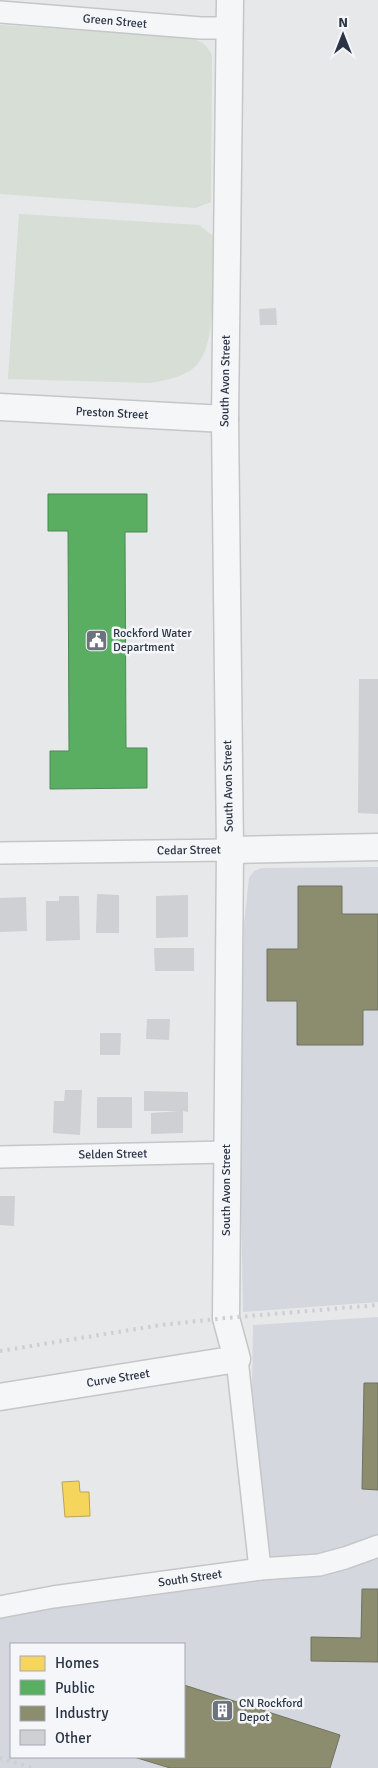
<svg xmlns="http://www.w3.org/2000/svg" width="378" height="1768" font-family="Signika,sans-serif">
	<rect width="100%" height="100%" fill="#e6e8ea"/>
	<g fill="#d4d7dd" fill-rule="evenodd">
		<polygon points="378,867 378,1302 243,1312 240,1146 244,923 249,878 254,871 262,868"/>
		<path d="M378 1317V1768H0V1618L120 1595 274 1579 255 1450 252 1389 253 1325ZM11 1644H184V1757H11Z"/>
	</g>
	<g fill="#d6ded6">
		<path d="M0 25 183 37C198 40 205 41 212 55L211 202 195 208 0 194Z"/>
		<path d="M19 214 199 225 213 236C212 268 218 337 199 362 188 377 166 380 150 383L8 379Z"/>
	</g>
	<polygon fill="#f6d55c" stroke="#b9a555" points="79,1481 80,1492 89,1492 90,1516 65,1517 62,1482"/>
	<polygon fill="#5aae61" stroke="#4c8959" points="48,494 147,494 147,532 125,532 126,748 147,748 147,788 50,789 50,751 69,751 68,531 48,531"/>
	<g fill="#8c8c6e" stroke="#6f7262">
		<polygon points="298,886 342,886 342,914 378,914 378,1010 363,1010 363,1045 297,1045 297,1001 267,1001 267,949 298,949"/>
		<polygon points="364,1383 378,1383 378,1490 362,1489"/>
		<polygon points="362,1589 378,1589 378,1662 311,1661 311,1637 361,1638"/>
		<polygon points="184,1685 340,1735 330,1768 170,1768 134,1757 184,1757"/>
	</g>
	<g fill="#ced0d3">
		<polygon points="276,308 277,325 260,325 259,309"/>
		<polygon points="359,679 378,679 378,814 358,813"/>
		<polygon points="97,894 119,895 119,933 96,933"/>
		<polygon points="188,895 188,937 156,938 156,896"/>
		<polygon points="59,896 79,896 80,940 46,941 46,901 59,901"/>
		<polygon points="26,897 27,931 0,932 0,898"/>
		<polygon points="154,948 194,948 194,971 155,971"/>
		<polygon points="147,1019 170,1019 169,1040 146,1039"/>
		<polygon points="100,1033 121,1033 120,1055 100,1055"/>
		<polygon points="65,1090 82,1090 80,1135 53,1133 54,1101 64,1101"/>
		<polygon points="144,1091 188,1092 188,1112 183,1111 183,1133 151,1134 151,1113 180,1111 144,1111"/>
		<rect x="97" y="1097" width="35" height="31"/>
		<polygon points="0,1196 15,1196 14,1226 0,1225"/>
	</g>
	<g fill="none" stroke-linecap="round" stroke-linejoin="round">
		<defs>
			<g id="minor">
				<polyline points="0,12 201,28 230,28"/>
				<polyline points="0,853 230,850"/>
				<polyline points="0,1157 226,1152"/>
				<polyline points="237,1359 260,1569"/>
				<polyline points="0,1607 53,1597 260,1569 319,1565 345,1558 378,1546"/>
			</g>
			<g id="tertiary">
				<polyline points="0,407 225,419"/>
				<polyline points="230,850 378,847"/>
				<polyline points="0,1397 237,1359 226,1318 230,850 225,419 230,0"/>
			</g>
		</defs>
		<use href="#minor" stroke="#c4c6c8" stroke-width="24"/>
		<use href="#tertiary" stroke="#c4c6c8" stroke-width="29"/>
		<use href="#minor" stroke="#f5f6f7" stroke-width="21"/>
		<use href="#tertiary" stroke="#f5f6f7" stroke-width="26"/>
		<g stroke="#cecfd2" stroke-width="4" stroke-dasharray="2.5 5" stroke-linecap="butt">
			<polyline points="0,1351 161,1325 226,1318 378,1305"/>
			<polyline points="0,1758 33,1768"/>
		</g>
	</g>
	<defs>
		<symbol id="civic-square" viewBox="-11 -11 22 22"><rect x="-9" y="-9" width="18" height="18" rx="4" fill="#6c737f" stroke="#f4f6f9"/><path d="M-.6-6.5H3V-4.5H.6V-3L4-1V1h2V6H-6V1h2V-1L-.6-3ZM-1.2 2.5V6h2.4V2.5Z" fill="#fff"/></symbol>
		<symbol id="building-square" viewBox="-11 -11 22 22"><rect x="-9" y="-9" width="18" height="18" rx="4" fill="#6c737f" stroke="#f4f6f9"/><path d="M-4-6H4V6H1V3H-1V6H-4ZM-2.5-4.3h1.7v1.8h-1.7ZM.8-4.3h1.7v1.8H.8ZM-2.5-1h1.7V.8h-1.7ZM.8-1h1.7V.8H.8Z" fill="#fff"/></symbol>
	</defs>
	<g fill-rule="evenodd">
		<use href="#civic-square" x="84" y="628" width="25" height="25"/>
		<use href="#building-square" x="210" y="1698" width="25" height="25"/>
	</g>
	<g text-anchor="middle" stroke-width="5" stroke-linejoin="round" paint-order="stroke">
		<g font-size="12" fill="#2b3445" stroke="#f4f6f9">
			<text transform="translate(115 21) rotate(5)" y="4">Green Street</text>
			<text transform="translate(225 381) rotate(-89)" y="4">South Avon Street</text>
			<text transform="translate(112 413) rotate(3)" y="4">Preston Street</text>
			<text transform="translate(228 786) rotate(-91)" y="4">South Avon Street</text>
			<text transform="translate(189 850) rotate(-1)" y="4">Cedar Street</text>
			<text transform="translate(113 1154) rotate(-1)" y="4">Selden Street</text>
			<text transform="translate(226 1190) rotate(-90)" y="4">South Avon Street</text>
			<text transform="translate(118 1378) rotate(-9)" y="4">Curve Street</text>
			<text transform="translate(190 1578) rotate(-8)" y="4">South Street</text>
		</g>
		<g font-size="12" fill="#2b3445" stroke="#f4f6f9" text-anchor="start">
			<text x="113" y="637">Rockford Water<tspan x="113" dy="14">Department</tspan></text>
			<text x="239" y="1707">CN Rockford<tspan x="239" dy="14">Depot</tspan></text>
		</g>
	</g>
	<rect x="10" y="1643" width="175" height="115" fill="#f4f6f9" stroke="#a4a8b1"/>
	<rect x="20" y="1656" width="25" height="15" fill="#f6d55c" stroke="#a4a8b1"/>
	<text x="55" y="1668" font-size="15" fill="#2b3445">Homes</text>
	<rect x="20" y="1680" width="25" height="15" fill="#5aae61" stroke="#a4a8b1"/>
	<text x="55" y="1693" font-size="15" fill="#2b3445">Public</text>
	<rect x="20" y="1706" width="25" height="15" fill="#8c8c6e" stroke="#a4a8b1"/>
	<text x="55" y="1718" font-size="15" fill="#2b3445">Industry</text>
	<rect x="20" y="1730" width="25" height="15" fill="#ced0d3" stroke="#a4a8b1"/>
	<text x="55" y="1743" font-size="15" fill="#2b3445">Other</text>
	<g transform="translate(343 35)" stroke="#f4f6f9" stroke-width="4" paint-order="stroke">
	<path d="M0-4L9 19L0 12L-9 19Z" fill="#2b3445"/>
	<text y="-8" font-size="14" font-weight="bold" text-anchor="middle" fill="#2b3445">N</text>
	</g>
</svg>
